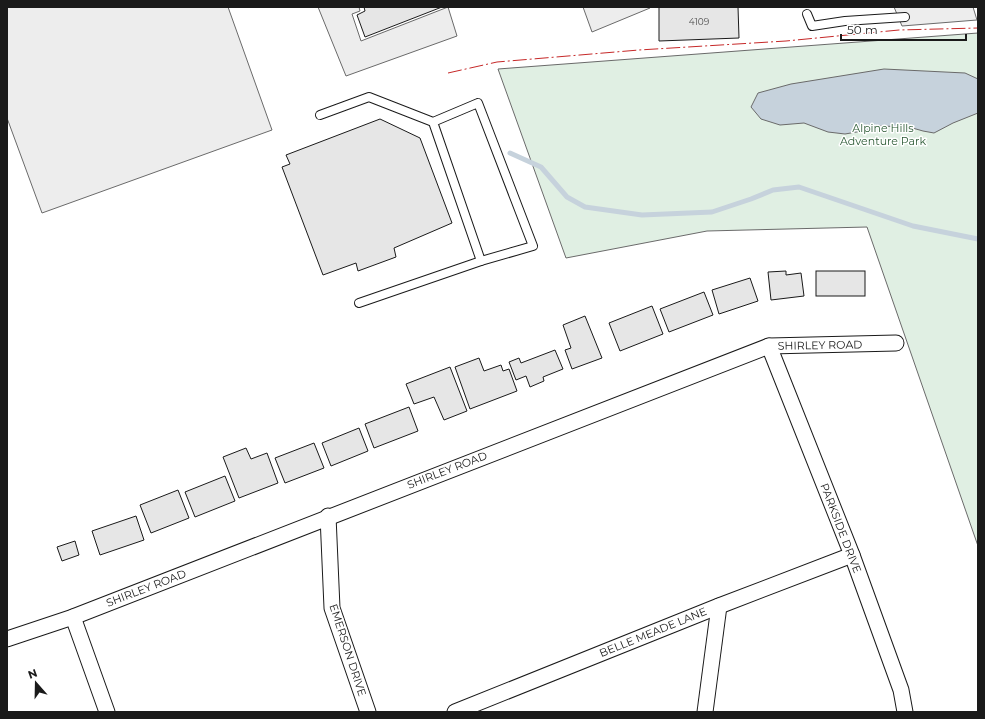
<svg xmlns="http://www.w3.org/2000/svg" width="985" height="719" font-family="Montserrat,sans-serif">
	<rect width="100%" height="100%" fill="#fff"/>
	<polygon fill="#e0efe3" stroke="#6a6a6a" points="978,33 978,546 867,227 707,231 566,258 498,69"/>
	<g fill="#ededed" stroke="#6a6a6a">
		<polygon points="7,7 228,7 272,130 42,213 7,118"/>
		<polygon points="318,7 359,7 360,11 352,14 361,41 448,7 457,36 346,76"/>
		<polygon points="583,7 650,7 650,8 592,32"/>
		<polygon points="894,7 973,7 977,20 902,26"/>
	</g>
	<polygon fill="#c6d2dc" stroke="#6a6a6a" points="884,69 965,73 978,79 978,113 953,123 934,133 923,131 909,127 880,126 868,130 845,134 828,132 804,123 780,125 761,119 751,107 758,93 791,84"/>
	<g fill="none" stroke-linecap="round" stroke-linejoin="round">
		<polyline stroke="#c6d2dc" stroke-width="5" points="510,153 541,167 567,197 585,207 642,215 712,212 751,199 773,190 799,187 913,226 978,239"/>
	</g>
	<g fill="#e6e6e6" stroke="#1a1a1a">
		<polygon points="364,7 442,7 365,37 357,15 365,11"/>
		<polygon points="659,7 738,7 739,38 659,41"/>
		<polygon points="380,119 420,138 452,223 394,248 396,257 358,271 356,263 323,275 282,167 290,164 286,155"/>
		<polygon points="786,271 786,275 801,273 804,296 771,300 768,272"/>
		<rect x="816" y="271" width="49" height="25"/>
		<polygon points="750,278 758,301 719,314 712,290"/>
		<polygon points="704,292 713,315 669,332 660,309"/>
		<polygon points="652,306 663,334 620,351 609,323"/>
		<polygon points="585,316 602,358 572,369 565,350 571,348 563,325"/>
		<polygon points="555,350 563,369 543,377 544,381 530,387 526,376 516,380 509,362 519,358 521,363"/>
		<polygon points="479,358 484,371 501,365 503,371 509,369 517,391 470,409 455,367"/>
		<polygon points="450,367 467,411 444,420 434,397 414,404 406,384"/>
		<polygon points="409,407 418,431 374,448 365,424"/>
		<polygon points="359,428 368,451 331,466 322,443"/>
		<polygon points="314,443 324,468 285,483 275,458"/>
		<polygon points="246,448 251,459 267,453 278,483 239,498 223,457"/>
		<polygon points="225,476 235,501 195,517 185,492"/>
		<polygon points="178,490 189,518 151,533 140,505"/>
		<polygon points="136,516 144,540 100,555 92,531"/>
		<polygon points="75,541 79,555 62,561 57,547"/>
	</g>
	<g fill="none" stroke-linecap="round" stroke-linejoin="round">
		<defs>
			<g id="lane">
				<polyline points="807,14 812,26 845,21 905,17"/>
				<polyline points="320,115 369,97 433,122 481,261 533,246 478,103 433,122"/>
				<polyline points="359,303 481,261"/>
			</g>
			<g id="street">
				<polyline points="769,346 852,555 901,690 905,712"/>
				<polyline points="328,516 332,608 368,712"/>
				<polyline points="73,617 107,712"/>
				<polyline points="7,639 73,617 769,346 896,343"/>
				<polyline points="455,712 719,606 852,555"/>
				<polyline points="705,712 719,606"/>
			</g>
		</defs>
		<use href="#lane" stroke="#1a1a1a" stroke-width="10"/>
		<use href="#street" stroke="#1a1a1a" stroke-width="17"/>
		<use href="#lane" stroke="#fff" stroke-width="8"/>
		<use href="#street" stroke="#fff" stroke-width="15"/>
		<polyline stroke="#c62828" stroke-width="1" stroke-dasharray="14 3 2 3" stroke-linecap="butt" points="448,73 497,62 639,50 786,41 899,30 978,28"/>
	</g>
	<g text-anchor="middle" stroke-width="3" stroke-linejoin="round" paint-order="stroke">
		<g font-size="9" fill="#4d4d4d">
			<text x="699" y="25">4109</text>
		</g>
		<g font-size="11" fill="#2b5a34" stroke="#fff">
			<text x="883" y="132">Alpine Hills<tspan x="883" dy="13">Adventure Park</tspan></text>
		</g>
		<g font-size="11" fill="#1a1a1a" stroke="#fff">
			<text transform="translate(820 345) rotate(-1)" y="4">SHIRLEY ROAD</text>
			<text transform="translate(447 470) rotate(-21)" y="4">SHIRLEY ROAD</text>
			<text transform="translate(841 528) rotate(69)" y="4">PARKSIDE DRIVE</text>
			<text transform="translate(146 588) rotate(-21)" y="4">SHIRLEY ROAD</text>
			<text transform="translate(653 632) rotate(-22)" y="4">BELLE MEADE LANE</text>
			<text transform="translate(348 650) rotate(72)" y="4">EMERSON DRIVE</text>
		</g>
	</g>
	<rect width="985" height="719" fill="none" stroke="#1a1a1a" stroke-width="16"/>
	<g transform="translate(36 683) rotate(340)" stroke="#ffffff" stroke-width="3" paint-order="stroke">
	<path d="M0-3L7 15L0 10L-7 15Z" fill="#1a1a1a"/>
	<text y="-6" font-size="11" font-weight="bold" text-anchor="middle" fill="#1a1a1a">N</text>
	</g>
	<path d="M841 34v6h125v-6" fill="none" stroke="#1a1a1a" stroke-width="2"/>
	<text x="847" y="34" font-size="12" fill="#1a1a1a" stroke="#ffffff" stroke-width="3" paint-order="stroke">50 m</text>
</svg>
